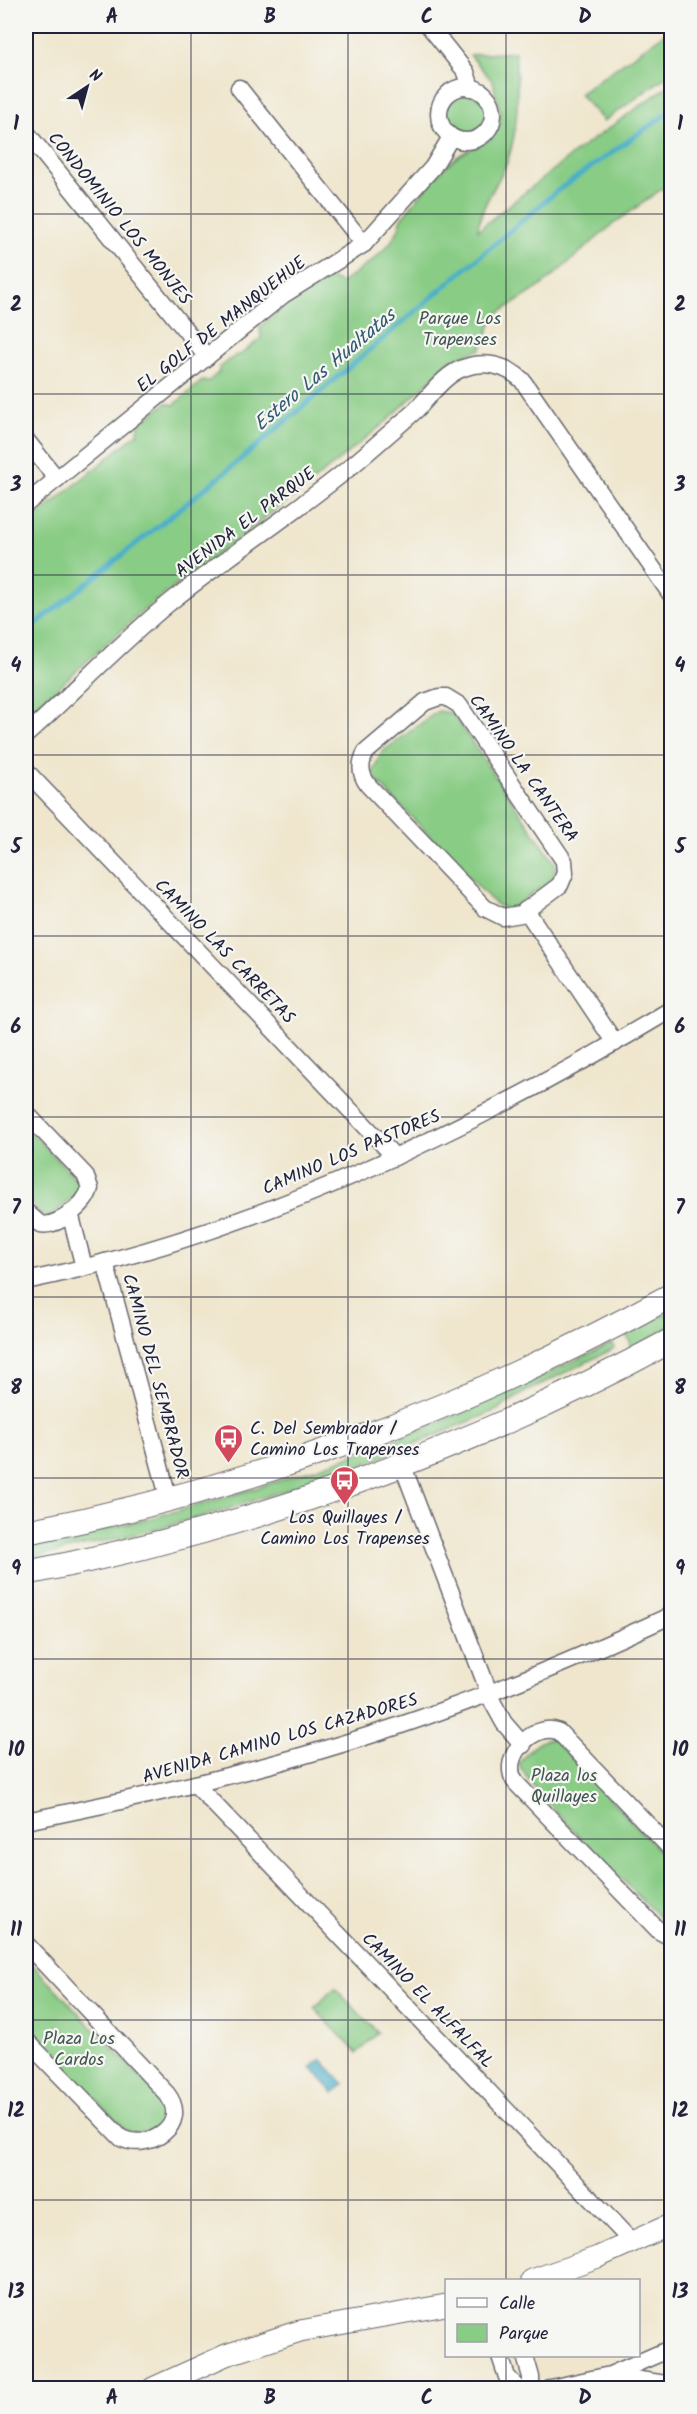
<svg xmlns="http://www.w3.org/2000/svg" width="697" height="2414" font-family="Kalam,sans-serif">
	<rect width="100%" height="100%" fill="#f6f6f2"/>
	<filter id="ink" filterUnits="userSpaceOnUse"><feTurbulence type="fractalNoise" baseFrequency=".0167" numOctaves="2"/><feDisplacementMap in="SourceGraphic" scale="12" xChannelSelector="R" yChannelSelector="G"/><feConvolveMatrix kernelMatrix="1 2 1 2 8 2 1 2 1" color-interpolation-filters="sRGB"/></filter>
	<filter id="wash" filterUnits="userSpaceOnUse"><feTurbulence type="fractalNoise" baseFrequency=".008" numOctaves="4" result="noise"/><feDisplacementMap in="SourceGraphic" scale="24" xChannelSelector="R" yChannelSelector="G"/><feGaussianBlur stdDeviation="1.35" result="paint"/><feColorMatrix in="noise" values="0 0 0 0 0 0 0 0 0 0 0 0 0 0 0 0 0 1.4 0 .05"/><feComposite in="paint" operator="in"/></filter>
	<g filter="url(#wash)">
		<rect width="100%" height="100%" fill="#efe6cd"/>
		<g fill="#89cc85" stroke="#567760" stroke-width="1.5">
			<polygon points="671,29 671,73 604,121 579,94"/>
			<path d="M515 52C518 89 520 126 507 162 498 185 480 205 478 230L578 150 671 84V182L612 225 540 287 494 316 481 349 450 361 387 421 311 483 144 610 26 716V516H36L48 507 138 433 139 424 166 403 174 405 202 381 208 382 219 372V368L236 355H240L261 338 260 326 303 292 328 277 341 283C361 270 400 244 401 218 419 198 442 164 465 152 480 144 494 142 499 124 504 109 493 97 494 83L470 55Z"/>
			<circle cx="466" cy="115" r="21"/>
			<polygon points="438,711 452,713 556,865 553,880 508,910 495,904 371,775 382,752"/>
			<polygon points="26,1127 80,1183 79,1191 52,1216 41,1215 26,1198"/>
			<polygon points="671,1311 671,1326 630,1350 630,1342 626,1335"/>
			<path d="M612 1343 615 1347 611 1350 525 1392 497 1410 373 1461 222 1511 141 1533 26 1559V1547C152 1521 276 1486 396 1439 470 1411 540 1377 612 1343Z"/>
			<path d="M548 1739 554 1740 671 1863V1927L667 1925C644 1901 522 1784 519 1763 526 1754 536 1741 548 1739Z"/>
			<path d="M26 1958 160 2098C162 2102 166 2106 166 2111 168 2129 138 2137 125 2130L26 2027Z"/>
			<polygon points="335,1988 378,2033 357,2053 314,2008"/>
		</g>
		<polygon fill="#49afc8" stroke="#366882" stroke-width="1.5" points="321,2059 344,2084 334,2093 311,2068"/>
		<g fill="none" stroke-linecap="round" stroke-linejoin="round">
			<polyline stroke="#49afc8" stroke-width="5" points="26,632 228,470 557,191 672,110"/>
		</g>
	</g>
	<g filter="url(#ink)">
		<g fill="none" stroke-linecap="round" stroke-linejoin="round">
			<defs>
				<g id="minor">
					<polyline points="429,26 466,72 471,88"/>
					<circle cx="466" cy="114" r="27"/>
					<polyline points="239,88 364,244"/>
					<polyline points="26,132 207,357"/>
					<polyline points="26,440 57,479"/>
					<polyline points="26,504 283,295 364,244 433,167 451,137"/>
					<path d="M439 697H446L459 705 564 861 565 873 560 885 521 914 503 917 485 908 368 785C360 774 359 764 366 752L425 702Z"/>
					<path d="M26 735C74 692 119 644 169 603 229 555 295 513 354 464 375 446 396 428 416 410 430 396 444 375 463 368 484 360 506 365 522 380L672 596"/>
					<polyline points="26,771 395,1157"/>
					<polyline points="526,910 615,1043"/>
					<path d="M26 1113 85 1175 90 1188C86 1205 57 1228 40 1224L26 1212"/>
					<polyline points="70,1213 84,1267"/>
					<polyline points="105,1262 169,1500"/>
					<path d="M26 1281C256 1233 471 1130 672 1009"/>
					<polyline points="402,1464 493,1703 504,1723 523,1745"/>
					<polyline points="196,1785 632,2242"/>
					<path d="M26 1821C166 1793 306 1760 441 1711 520 1683 596 1650 672 1615"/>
					<path d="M672 1850 559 1732C536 1720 497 1758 516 1783L659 1931 672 1938"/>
					<path d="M26 1944 167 2094C191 2125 149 2152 121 2138L26 2040"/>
					<polyline points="500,2356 507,2377 518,2388"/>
					<polyline points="525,2356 531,2377 531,2388"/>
					<polyline points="614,2376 672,2385"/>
					<polyline points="551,2388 610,2375 672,2348"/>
				</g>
				<g id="tertiary">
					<polyline points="532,2280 598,2257 672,2224"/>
					<polyline points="153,2388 226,2355 300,2331 446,2305"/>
				</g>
				<g id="secondary">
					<path d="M26 1532C251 1489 471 1406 672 1295"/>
					<path d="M26 1573C250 1530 471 1449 672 1340"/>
				</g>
			</defs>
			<use href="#minor" stroke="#6a676e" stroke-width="19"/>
			<use href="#tertiary" stroke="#6a676e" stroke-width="23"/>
			<use href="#secondary" stroke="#6a676e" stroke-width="26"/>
			<use href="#minor" stroke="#fff" stroke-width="16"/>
			<use href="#tertiary" stroke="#fff" stroke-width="21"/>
			<use href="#secondary" stroke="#fff" stroke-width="24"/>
		</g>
	</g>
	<path fill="none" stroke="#22223b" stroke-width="1.5" stroke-opacity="0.55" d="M191 26V2388M348 26V2388M506 26V2280M26 214H672M26 394H672M26 575H672M26 755H672M26 936H672M26 1117H672M26 1297H672M26 1478H672M26 1659H672M26 1839H672M26 2020H672M26 2200H672M506 2356V2388"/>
	<defs>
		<symbol id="bus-pin" viewBox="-11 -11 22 30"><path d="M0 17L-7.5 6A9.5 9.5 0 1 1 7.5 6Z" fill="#d1495b" stroke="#f6f6f2"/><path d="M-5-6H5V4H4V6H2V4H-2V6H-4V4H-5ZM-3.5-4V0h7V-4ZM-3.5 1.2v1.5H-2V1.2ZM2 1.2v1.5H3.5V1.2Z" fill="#fff"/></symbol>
	</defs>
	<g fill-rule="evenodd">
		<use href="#bus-pin" x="212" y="1422" width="33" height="45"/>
		<use href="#bus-pin" x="328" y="1464" width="33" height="45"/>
	</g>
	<g text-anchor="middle" stroke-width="4.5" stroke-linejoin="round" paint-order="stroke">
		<g font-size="18" fill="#22223b" stroke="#f6f6f2">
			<text transform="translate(120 218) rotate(51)" y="6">CONDOMINIO LOS MONJES</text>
			<text transform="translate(221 324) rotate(-38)" y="6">EL GOLF DE MANQUEHUE</text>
			<text transform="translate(245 522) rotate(-37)" y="6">AVENIDA EL PARQUE</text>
			<text transform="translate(524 768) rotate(55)" y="6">CAMINO LA CANTERA</text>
			<text transform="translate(225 951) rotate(46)" y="6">CAMINO LAS CARRETAS</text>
			<text transform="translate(351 1152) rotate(-23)" y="6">CAMINO LOS PASTORES</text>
			<text transform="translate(156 1376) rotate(75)" y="6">CAMINO DEL SEMBRADOR</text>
			<text transform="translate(280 1738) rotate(-16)" y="6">AVENIDA CAMINO LOS CAZADORES</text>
			<text transform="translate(428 2000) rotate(46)" y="6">CAMINO EL ALFALFAL</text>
		</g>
		<g font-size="18" fill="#415551" stroke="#f6f6f2">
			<text x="460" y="324">Parque Los<tspan x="460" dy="21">Trapenses</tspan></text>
			<text x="564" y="1781">Plaza los<tspan x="564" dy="21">Quillayes</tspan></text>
			<text x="79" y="2044">Plaza Los<tspan x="79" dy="21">Cardos</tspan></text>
		</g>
		<g font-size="18" fill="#22223b" stroke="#f6f6f2" text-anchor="start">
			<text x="250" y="1434">C. Del Sembrador /<tspan x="250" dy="21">Camino Los Trapenses</tspan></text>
			<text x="345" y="1523" text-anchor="middle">Los Quillayes /<tspan x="345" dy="21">Camino Los Trapenses</tspan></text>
		</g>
		<g font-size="20" font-style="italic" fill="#325a73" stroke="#f6f6f2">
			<text transform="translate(324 369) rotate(-40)" y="7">Estero Las Hualtatas</text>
		</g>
	</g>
	<rect width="697" height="2414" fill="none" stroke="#f6f6f2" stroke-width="66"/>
	<rect x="445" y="2279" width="195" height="78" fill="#f6f6f2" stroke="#a1a1a9" stroke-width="1.5"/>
	<rect x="457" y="2298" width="30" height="9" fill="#ffffff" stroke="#a1a1a9" stroke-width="1.5"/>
	<text x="499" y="2309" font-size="18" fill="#22223b">Calle</text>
	<rect x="457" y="2324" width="30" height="18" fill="#89cc85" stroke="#a1a1a9" stroke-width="1.5"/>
	<text x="499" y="2339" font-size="18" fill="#22223b">Parque</text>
	<g transform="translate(87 87) rotate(36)" stroke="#f6f6f2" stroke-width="4.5" paint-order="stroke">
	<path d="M0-4.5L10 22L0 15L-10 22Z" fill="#22223b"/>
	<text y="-9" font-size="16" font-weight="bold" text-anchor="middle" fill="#22223b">N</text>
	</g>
	<rect x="33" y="33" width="631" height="2348" fill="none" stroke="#22223b" stroke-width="2"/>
	<g font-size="20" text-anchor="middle" font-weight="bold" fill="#22223b">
		<text x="112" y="23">A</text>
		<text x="270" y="23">B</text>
		<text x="427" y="23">C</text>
		<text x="585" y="23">D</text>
		<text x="16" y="130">1</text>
		<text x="680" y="130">1</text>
		<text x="16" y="311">2</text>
		<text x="680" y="311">2</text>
		<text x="16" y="491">3</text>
		<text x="680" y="491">3</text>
		<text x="16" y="672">4</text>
		<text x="680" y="672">4</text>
		<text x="16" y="853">5</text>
		<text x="680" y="853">5</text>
		<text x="16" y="1033">6</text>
		<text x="680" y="1033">6</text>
		<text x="16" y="1214">7</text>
		<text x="680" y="1214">7</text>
		<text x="16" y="1394">8</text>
		<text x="680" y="1394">8</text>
		<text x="16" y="1575">9</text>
		<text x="680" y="1575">9</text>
		<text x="16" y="1756">10</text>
		<text x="680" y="1756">10</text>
		<text x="16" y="1936">11</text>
		<text x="680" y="1936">11</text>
		<text x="16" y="2117">12</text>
		<text x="680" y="2117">12</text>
		<text x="16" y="2298">13</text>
		<text x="680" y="2298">13</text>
		<text x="112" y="2404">A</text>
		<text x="270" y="2404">B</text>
		<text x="427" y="2404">C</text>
		<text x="585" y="2404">D</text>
	</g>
</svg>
